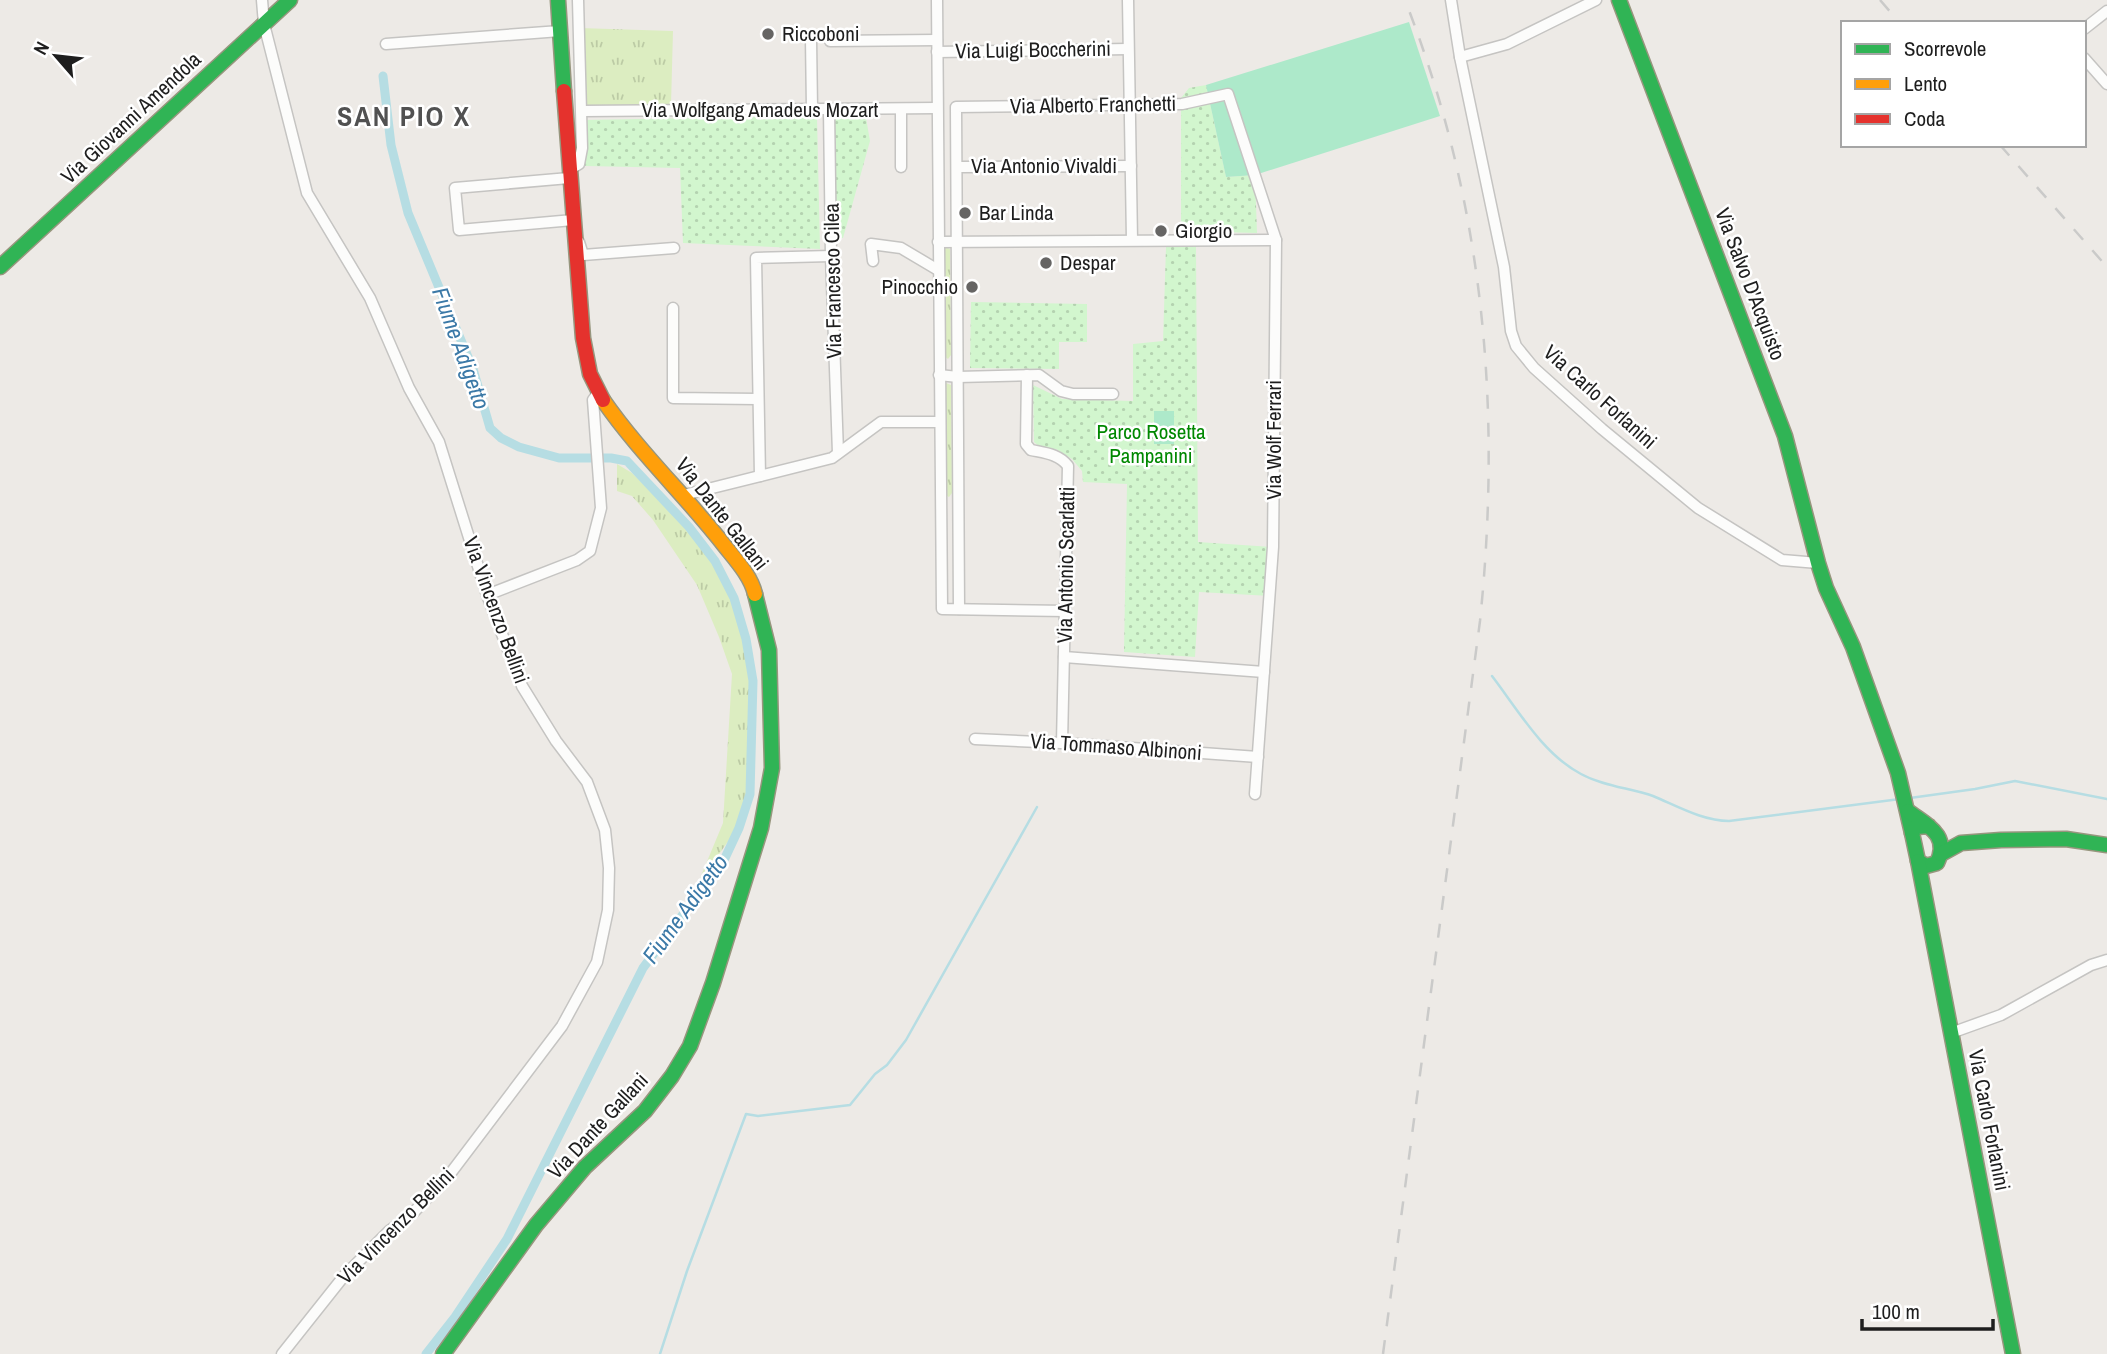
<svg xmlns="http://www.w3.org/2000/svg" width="2107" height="1354" font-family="'Archivo Narrow',sans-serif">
	<defs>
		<pattern id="grass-tufts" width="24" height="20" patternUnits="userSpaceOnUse" patternTransform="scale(1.75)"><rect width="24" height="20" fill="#dcedc1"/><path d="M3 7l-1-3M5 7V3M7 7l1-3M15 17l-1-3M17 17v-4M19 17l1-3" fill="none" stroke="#bccba5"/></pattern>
		<pattern id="park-dots" width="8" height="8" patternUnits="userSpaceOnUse" patternTransform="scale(1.75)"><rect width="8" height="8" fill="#d2f6ce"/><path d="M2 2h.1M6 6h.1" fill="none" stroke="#b4d2b0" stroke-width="1.8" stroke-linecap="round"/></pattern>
	</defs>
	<rect width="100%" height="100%" fill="#edeae6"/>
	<g fill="url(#grass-tufts)">
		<polygon points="579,28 673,31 671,105 583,107"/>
		<polygon points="945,247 950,249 951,355 948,359 943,355"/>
		<polygon points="946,383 951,385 952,493 949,497 944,494"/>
		<polygon points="617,464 632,473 693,531 718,569 739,609 748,633 753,679 751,775 747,809 740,825 698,883 723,823 732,674 719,637 697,585 653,520 632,496 617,491"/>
	</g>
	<g fill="url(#park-dots)">
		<polygon points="1206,85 1226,177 1255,175 1257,233 1181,231 1181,98 1189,88"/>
		<polygon points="833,112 865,112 870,141 843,238 836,238"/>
		<polygon points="817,116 820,249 683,243 680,168 585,166 583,120"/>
		<polygon points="1196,246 1198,542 1273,547 1270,596 1199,592 1195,657 1124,652 1127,484 1083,482 1082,471 1072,459 1056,449 1042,449 1034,442 1033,385 1062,399 1133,401 1133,344 1163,341 1166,247"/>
		<polygon points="971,302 1087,304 1087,342 1059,342 1059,369 970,368"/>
	</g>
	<g fill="#ade9ca">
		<polygon points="1409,22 1440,116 1255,175 1226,177 1206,85"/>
		<rect x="1154" y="411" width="20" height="33"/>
	</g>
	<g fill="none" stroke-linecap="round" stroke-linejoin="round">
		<g stroke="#b6dde3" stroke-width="2.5">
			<path d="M1492 676C1518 710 1543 754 1581 774 1603 786 1630 788 1653 796 1677 806 1703 821 1729 821L1900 799"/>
			<polyline points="1910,798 1975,789 2015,781 2107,799"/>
			<polyline points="660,1354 687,1271 746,1114 758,1116 850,1105 875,1074 887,1065 906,1040 1037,807"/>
		</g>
		<polyline stroke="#b6dde3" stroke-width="9" points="383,76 391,145 408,213 473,369 490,428 501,438 519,447 559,458 611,458 627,461 689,527 715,561 734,598 746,639 753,681 750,794 739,828 725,858 643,968 507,1239 455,1317 426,1354"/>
		<defs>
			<g id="street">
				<polyline points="262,0 264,24 307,193 370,298 409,388 439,442 487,595 522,686 556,741 587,782 605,830 609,868 608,910 597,962 562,1026 450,1174 412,1214 389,1231 344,1276 282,1354"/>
				<polyline points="937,0 942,609 1066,611"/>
				<polyline points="1128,0 1132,240"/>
				<polyline points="1451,0 1460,57 1504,267 1511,331 1516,346 1534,368 1602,429 1698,508 1782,560 1818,563"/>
				<polyline points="2084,29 2107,11"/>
				<polyline points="811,39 812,109"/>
				<polyline points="830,41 937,40"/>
				<polyline points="386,44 560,31"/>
				<polyline points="937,52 1128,49"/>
				<polyline points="1460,57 1507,44 1596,0"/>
				<polyline points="2084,58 2107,84"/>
				<polyline points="829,109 831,256 838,453"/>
				<polyline points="901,109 901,167"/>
				<polyline points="583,111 937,108"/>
				<polyline points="957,167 1131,166"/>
				<polyline points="569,170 579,164 582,148 578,0"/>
				<polyline points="569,178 455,188 459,230 573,220 574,226"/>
				<polyline points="579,242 583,255 674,248"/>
				<polyline points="938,242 1276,240"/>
				<polyline points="873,261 871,244 901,248 938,270"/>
				<polyline points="673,308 673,398 757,399"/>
				<polyline points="939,375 958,377 1039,375 1061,391 1073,394 1113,394"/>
				<path d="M1027 375 1026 444 1031 450C1045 453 1059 454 1068 466L1062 743"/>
				<polyline points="760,476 756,258 831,256"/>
				<polyline points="684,495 832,458 881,422 940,422"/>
				<polyline points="487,595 577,560 590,551 601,508 593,400 598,393"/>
				<polyline points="959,609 956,107 1182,104 1228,94 1276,240 1273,547 1255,794"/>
				<polyline points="1064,657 1264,672"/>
				<polyline points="975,739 1062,743 1258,757"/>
				<polyline points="1951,1033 2001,1015 2091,965 2107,960"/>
			</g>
			<g id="fast">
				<polyline points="558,0 564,91"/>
				<polyline points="1619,0 1785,436 1818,563 1826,588 1853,647 1898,773 1912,833"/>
				<polyline points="0,267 290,0"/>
				<path d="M1908 811C1928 826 1950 835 1937 863L1926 866 1918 861 1912 833 1917 827 1929 826"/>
				<polyline points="1941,854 1961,843 2001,840 2066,839 2107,845"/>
				<polyline points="1918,861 2013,1354"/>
				<polyline points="443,1354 536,1225 585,1167 645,1111 672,1076 690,1046 713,983 761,828 772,768 769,650 755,594"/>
			</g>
			<path id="slow" d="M603 400C639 452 685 495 724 545 735 559 751 576 755 594"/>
			<polyline id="jam" points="564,91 583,338 590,374 603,400"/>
		</defs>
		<use href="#street" stroke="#c5c4c2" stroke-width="13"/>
		<use href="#fast" stroke="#97967e" stroke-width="17"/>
		<use href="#slow" stroke="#97967e" stroke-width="17"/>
		<use href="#jam" stroke="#97967e" stroke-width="17"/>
		<use href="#street" stroke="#fcfcfb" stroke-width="10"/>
		<use href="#fast" stroke="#30b455" stroke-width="14"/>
		<use href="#slow" stroke="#ff9f0a" stroke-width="14"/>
		<use href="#jam" stroke="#e5322d" stroke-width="14"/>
		<g stroke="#cacac9" stroke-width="2.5" stroke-dasharray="14 14" stroke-linecap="butt">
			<polyline points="1880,0 1900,23"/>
			<polyline points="2000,145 2107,267"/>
			<path d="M1383 1354 1480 621C1502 406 1484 202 1405 0"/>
		</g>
	</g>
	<g fill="#666564" stroke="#fff" stroke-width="2.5">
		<circle cx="768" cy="34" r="7"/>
		<circle cx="965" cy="213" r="7"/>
		<circle cx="1161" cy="231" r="7"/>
		<circle cx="1046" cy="263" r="7"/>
		<circle cx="972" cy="287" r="7"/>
	</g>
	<g text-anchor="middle" stroke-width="5" stroke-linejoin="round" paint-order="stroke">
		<g font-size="21" fill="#1e1e1e" stroke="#fff" text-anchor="start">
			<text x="782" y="41">Riccoboni</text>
			<text x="979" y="220">Bar Linda</text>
			<text x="1175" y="238">Giorgio</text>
			<text x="1060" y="270">Despar</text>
			<text x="958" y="294" text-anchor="end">Pinocchio</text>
		</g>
		<g font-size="21" fill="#1e1e1e" stroke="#fff">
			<text transform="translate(1033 50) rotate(-1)" y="7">Via Luigi Boccherini</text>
			<text transform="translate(1093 105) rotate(-1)" y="7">Via Alberto Franchetti</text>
			<text x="760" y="117">Via Wolfgang Amadeus Mozart</text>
			<text transform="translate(131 118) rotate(-43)" y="7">Via Giovanni Amendola</text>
			<text x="1044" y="173">Via Antonio Vivaldi</text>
			<text transform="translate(833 281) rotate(-91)" y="7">Via Francesco Cilea</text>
			<text transform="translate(1750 284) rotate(69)" y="7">Via Salvo D'Acquisto</text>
			<text transform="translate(1600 397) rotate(42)" y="7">Via Carlo Forlanini</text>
			<text transform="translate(1274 440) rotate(-90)" y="7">Via Wolf Ferrari</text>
			<text transform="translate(722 514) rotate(52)" y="7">Via Dante Gallani</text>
			<text transform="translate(1066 565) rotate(-89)" y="7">Via Antonio Scarlatti</text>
			<text transform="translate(496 610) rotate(70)" y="7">Via Vincenzo Bellini</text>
			<text transform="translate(1116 747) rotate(4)" y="7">Via Tommaso Albinoni</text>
			<text transform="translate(1989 1120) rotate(79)" y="7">Via Carlo Forlanini</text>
			<text transform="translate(598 1126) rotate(-47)" y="7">Via Dante Gallani</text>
			<text transform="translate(396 1226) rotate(-45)" y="7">Via Vincenzo Bellini</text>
		</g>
		<g font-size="21" fill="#008801" stroke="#fff">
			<text x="1151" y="439">Parco Rosetta<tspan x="1151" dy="24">Pampanini</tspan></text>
		</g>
		<g font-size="23" font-style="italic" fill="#3b79a7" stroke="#fff">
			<text transform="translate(461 348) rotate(70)" y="8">Fiume Adigetto</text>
			<text transform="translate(685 909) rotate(-54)" y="8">Fiume Adigetto</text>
		</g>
		<g font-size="28" font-weight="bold" letter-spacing="2" fill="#515151" stroke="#fff">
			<text x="404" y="126">SAN PIO X</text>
		</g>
	</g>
	<rect x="1841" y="21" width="245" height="126" fill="#ffffff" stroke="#a5a5a5" stroke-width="2"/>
	<rect x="1855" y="44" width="35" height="10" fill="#30b455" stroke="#a5a5a5" stroke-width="2"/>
	<text x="1904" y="56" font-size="21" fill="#1e1e1e">Scorrevole</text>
	<rect x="1855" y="79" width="35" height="10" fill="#ff9f0a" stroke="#a5a5a5" stroke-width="2"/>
	<text x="1904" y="91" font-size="21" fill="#1e1e1e">Lento</text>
	<rect x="1855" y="114" width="35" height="10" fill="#e5322d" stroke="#a5a5a5" stroke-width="2"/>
	<text x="1904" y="126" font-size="21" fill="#1e1e1e">Coda</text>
	<g transform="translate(56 56) rotate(298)" stroke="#ffffff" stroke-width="5" paint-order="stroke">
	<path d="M0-5L12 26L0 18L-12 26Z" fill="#1e1e1e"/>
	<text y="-10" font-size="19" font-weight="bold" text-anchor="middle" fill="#1e1e1e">N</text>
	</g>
	<path d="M1862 1319v10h131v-10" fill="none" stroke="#1e1e1e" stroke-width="3.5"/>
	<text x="1872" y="1319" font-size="21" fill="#1e1e1e" stroke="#ffffff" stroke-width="5" paint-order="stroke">100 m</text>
</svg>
